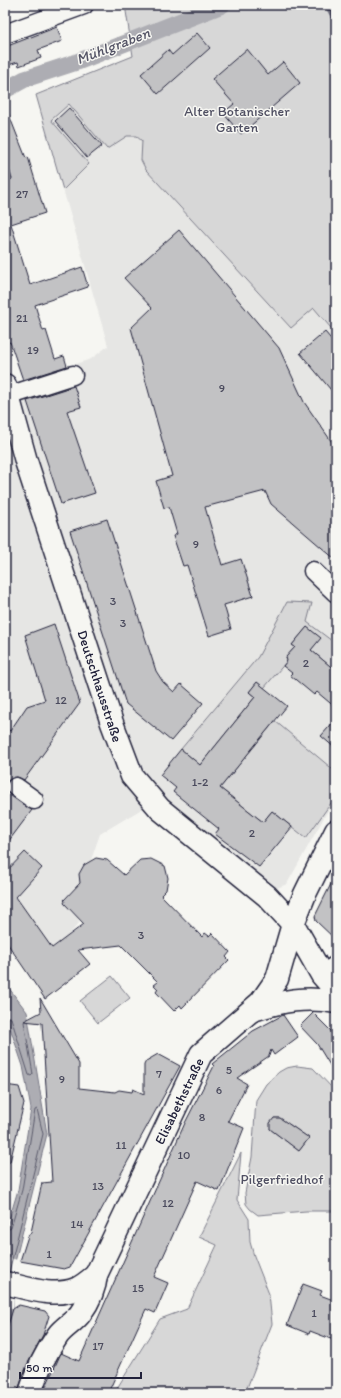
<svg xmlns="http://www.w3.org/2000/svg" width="341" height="1398" font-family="Itim,sans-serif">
	<rect width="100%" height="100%" fill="#f6f6f2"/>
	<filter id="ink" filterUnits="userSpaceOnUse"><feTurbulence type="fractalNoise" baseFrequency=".025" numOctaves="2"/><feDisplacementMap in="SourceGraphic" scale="8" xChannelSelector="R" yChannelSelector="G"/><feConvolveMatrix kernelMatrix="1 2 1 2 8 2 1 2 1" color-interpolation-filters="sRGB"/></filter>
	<g filter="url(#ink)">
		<polygon fill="#e6e6e4" points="257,5 336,5 336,796 287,884 277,888 160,798 100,834 91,860 81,871 80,883 64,900 64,903 78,917 79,923 67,937 45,999 5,940 5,436 25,397 23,381 91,359 108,346 36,95"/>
		<g fill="#d7d7d7" stroke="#7c7c89" fill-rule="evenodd">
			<polygon points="125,5 336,5 336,334 314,308 291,328 146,170 141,160 142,141 136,136 127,136 107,149 69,104 51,120 89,164 63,190 36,95 133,56"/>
			<polygon points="287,602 312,603 307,622 336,644 336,671 311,650 320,638 307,627 292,645 297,649 293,649 286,657 287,661 264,688 257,682 249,692 255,697 200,765 181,749 258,657"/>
			<polygon points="275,721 336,772 336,796 306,838 272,811 263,822 220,788"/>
			<polygon points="112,976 130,998 98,1023 80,1001"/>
			<path d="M297 1066 313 1068 336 1092V1211H306L258 1215 250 1209 246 1204 245 1193 252 1157 256 1100 266 1084 279 1072 286 1068ZM274 1118H280L309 1138 299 1151 270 1129Z"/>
			<polygon points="241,1153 237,1200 249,1219 250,1242 254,1256 269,1294 272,1324 245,1393 114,1393 160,1319 187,1309 217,1245 199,1237"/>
		</g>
		<polygon fill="#adadb3" stroke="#757583" points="5,983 27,1012 47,1134 13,1270 13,1309 5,1335 5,1233 18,1190 31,1109 23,1066 5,1013"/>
		<polygon fill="#f6f6f2" points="5,1257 18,1260 15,1270 13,1309 11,1309 9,1305 5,1304"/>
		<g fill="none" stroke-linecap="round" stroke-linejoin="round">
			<g stroke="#5a5a6b" stroke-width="1">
				<polyline points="5,1015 11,1018 29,1075 31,1076 33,1074 24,1022"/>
				<polyline points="5,1231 11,1228 22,1190 35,1110 37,1109 43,1134 9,1272"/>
			</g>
			<polyline stroke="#757583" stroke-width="5" points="327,5 336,22"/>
			<polyline stroke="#adadb3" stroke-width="17" points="5,90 25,79 77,62 222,5"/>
		</g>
		<g fill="#c2c2c4" stroke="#22223b">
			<polygon points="57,27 62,41 38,50 41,58 19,66 18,62 5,66 5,47"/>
			<polygon points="197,33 210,48 158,94 141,74 168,50 172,55"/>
			<polygon points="247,49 268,75 283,62 300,83 241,134 223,113 234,104 212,79"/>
			<polygon points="5,105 26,158 28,157 45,213 11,224 30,285 82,267 88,287 35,305 43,331 46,330 55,359 64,356 67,366 23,380 10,342 8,343 5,334 5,182 12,179 5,156"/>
			<polygon points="69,108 102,146 87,158 55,121"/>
			<polygon points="179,230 279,348 304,402 336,448 336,560 271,504 265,491 205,507 222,565 241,559 253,596 224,605 231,629 209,636 187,565 183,566 173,536 177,534 169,507 164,508 156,481 172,476 131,328 152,308 124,278"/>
			<polygon points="325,332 336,345 336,396 300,353"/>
			<polygon points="74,386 81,407 67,411 95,493 61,504 27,401"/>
			<polygon points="107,519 156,671 163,682 174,692 181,684 203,703 171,741 126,704 70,531"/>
			<polygon points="54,624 80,703 24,780 17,777 7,781 6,791 10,795 32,810 5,846 5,727 10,731 27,706 45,700 25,635"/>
			<polygon points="307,627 321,638 311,650 336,671 336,708 317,692 314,695 290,675 292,673 283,666 287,661 286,657 295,647 292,645"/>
			<polygon points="257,682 287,706 220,788 263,822 272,811 292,827 259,867 215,834 219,829 173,792 176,788 160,775 181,749 200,765 255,697 249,692"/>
			<polygon points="336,719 336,749 321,736"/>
			<polygon points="25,852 42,868 16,897 52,948 84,924 64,903 65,901 64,900 80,883 79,874 84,865 96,858 107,860 124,875 140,860 151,859 165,866 168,878 166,890 161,895 202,937 205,933 209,936 212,933 230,952 226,957 229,960 182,1008 180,1005 174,1011 156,992 158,989 154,985 158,982 121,945 78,950 90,964 45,999 5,940 5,873"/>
			<polygon points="336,874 336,940 316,921 315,916"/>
			<polygon points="40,998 79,1064 79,1088 115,1092 119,1090 132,1092 133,1089 144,1094 144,1065 146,1061 158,1054 180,1066 70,1267 64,1269 20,1261 28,1236 31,1232 42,1183 52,1182 42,1023 24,1021 41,1012"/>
			<polygon points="313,1013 331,1031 336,1039 336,1075 317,1044 300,1026"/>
			<polygon points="283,1015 298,1037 274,1055 271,1050 269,1056 237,1078 247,1084 228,1121 244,1128 219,1191 197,1181 154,1277 168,1283 155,1313 146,1309 108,1393 43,1393 61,1353 79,1361 185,1123 214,1066 212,1064 253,1031"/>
			<polygon points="5,1085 19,1087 24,1103 10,1162 5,1162"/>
			<polygon points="274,1118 280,1118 309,1138 299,1151 270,1129 270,1123"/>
			<polygon points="303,1284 322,1291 320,1295 336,1301 336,1341 310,1331 309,1334 287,1325"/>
			<polygon points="19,1305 45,1311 49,1316 43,1335 27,1365 17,1393 5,1389 5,1335 13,1309"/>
		</g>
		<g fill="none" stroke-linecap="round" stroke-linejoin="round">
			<defs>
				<g id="minor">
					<polyline points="5,34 84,5"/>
					<polyline points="8,396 73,375"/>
					<polyline points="313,571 336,593"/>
					<polyline points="16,787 34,800"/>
					<polyline points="322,975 336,965"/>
				</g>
				<g id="major">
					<polyline points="5,385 26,461 112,723 132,776 160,809 267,896 293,924 322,975 336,991"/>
					<path d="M253 1010C282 1001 306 996 336 1002"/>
					<path d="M5 1283C27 1288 53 1298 76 1289 83 1286 90 1280 96 1275"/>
					<path d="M30 1393C36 1373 46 1352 58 1335 64 1327 74 1322 80 1314 88 1303 95 1288 96 1275L201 1054 261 1002 277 979 293 924 305 894 336 831"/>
				</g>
			</defs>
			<use href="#minor" stroke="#22223b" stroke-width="21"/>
			<use href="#major" stroke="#22223b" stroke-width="25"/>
			<use href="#minor" stroke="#f6f6f2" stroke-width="18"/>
			<use href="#major" stroke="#f6f6f2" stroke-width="22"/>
		</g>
	</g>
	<g text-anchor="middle" stroke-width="3" stroke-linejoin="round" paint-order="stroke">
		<g font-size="12" fill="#4a4a5d">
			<text x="22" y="198">27</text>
			<text x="22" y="322">21</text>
			<text x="33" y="354">19</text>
			<text x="222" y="392">9</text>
			<text x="196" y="548">9</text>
			<text x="113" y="605">3</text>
			<text x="123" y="627">3</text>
			<text x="306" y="667">2</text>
			<text x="61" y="704">12</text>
			<text x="200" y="786">1-2</text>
			<text x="252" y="837">2</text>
			<text x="141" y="939">3</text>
			<text x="229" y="1074">5</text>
			<text x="159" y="1078">7</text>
			<text x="62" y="1083">9</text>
			<text x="219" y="1094">6</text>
			<text x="202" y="1121">8</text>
			<text x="121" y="1149">11</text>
			<text x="184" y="1159">10</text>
			<text x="98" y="1190">13</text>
			<text x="168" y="1207">12</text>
			<text x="77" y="1228">14</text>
			<text x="49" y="1258">1</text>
			<text x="138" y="1292">15</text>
			<text x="314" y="1317">1</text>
			<text x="98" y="1350">17</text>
		</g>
		<g font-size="14" fill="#4f4f62" stroke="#f6f6f2">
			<text x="237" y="116">Alter Botanischer<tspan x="237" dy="16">Garten</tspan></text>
			<text x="282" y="1184">Pilgerfriedhof</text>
		</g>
		<g font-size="14" fill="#22223b" stroke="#f6f6f2">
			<text transform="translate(100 686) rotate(72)" y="5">Deutschhausstraße</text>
			<text transform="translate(179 1101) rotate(-64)" y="5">Elisabethstraße</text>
		</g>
		<g font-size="15" font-style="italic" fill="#535365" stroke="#f6f6f2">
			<text transform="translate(113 46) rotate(-21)" y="5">Mühlgraben</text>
		</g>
	</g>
	<rect width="341" height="1398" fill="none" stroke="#f6f6f2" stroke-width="20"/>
	<rect x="10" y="10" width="321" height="1378" fill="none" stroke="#22223b" stroke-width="1.5" filter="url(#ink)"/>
	<path d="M20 1372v6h121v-6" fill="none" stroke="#22223b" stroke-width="2"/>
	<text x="26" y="1372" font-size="12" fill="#22223b" stroke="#f6f6f2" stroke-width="3" paint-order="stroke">50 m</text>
</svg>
